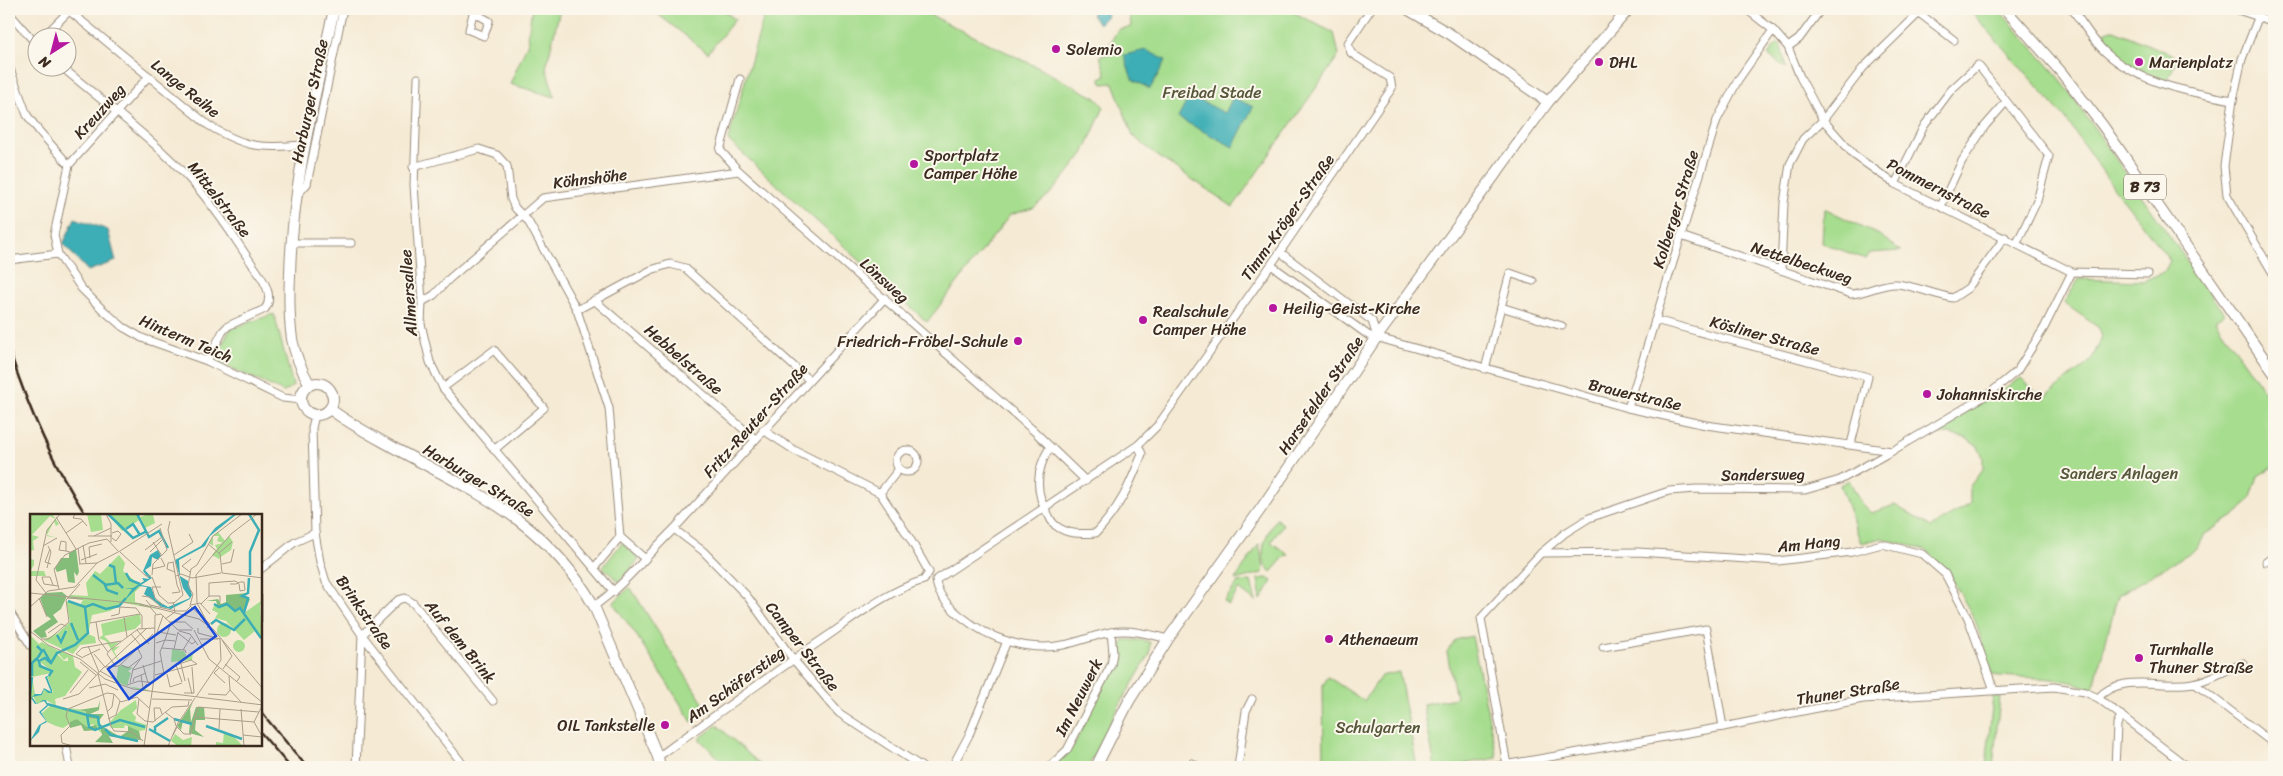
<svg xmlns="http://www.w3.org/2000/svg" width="2283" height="776" font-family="Sriracha,sans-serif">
	<rect width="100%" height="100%" fill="#fbf7ec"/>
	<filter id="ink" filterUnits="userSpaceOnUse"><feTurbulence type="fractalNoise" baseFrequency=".02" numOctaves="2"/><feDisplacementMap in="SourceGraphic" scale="10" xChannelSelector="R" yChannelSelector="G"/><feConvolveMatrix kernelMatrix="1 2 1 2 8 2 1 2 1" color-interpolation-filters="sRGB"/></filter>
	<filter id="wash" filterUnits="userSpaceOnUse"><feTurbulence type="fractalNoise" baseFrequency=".0096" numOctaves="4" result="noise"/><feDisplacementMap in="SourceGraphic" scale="20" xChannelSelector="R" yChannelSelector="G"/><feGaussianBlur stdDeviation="1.12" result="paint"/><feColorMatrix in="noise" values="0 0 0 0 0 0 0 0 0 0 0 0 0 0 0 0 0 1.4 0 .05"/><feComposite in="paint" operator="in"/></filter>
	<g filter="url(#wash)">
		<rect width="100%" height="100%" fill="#f5ead4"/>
		<g fill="#a6dd8e" stroke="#708456">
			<polygon points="532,9 560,9 546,68 555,97 510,84 529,40 528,35"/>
			<polygon points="651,9 721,9 735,19 708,53"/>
			<polygon points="766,9 918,9 1039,68 1096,98 1104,107 1083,154 1068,173 1050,194 1033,208 1010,215 927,322 728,140"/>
			<polygon points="1120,9 1287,9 1334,33 1339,55 1233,207 1155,154 1133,136 1113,83 1103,84 1100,78 1106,75 1100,56 1112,52 1107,49 1118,29 1131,27 1130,16"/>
			<path d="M1969 9H1998L2058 76 2224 314 2215 320 2274 405V466L2258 476 2251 497 2240 512 2205 534 2196 549 2118 595 2093 689C2055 674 2031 680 1992 675L1975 620 1948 572 1925 550 1882 538 1861 543 1840 485 1849 480 1861 503 1871 513 1895 505 1931 527 1970 504V486L1983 469V457L1978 447 1966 438 1949 434 1929 435 2021 378 2043 399 2091 361 2102 337 2099 328 2064 303 2079 279 2143 281 2164 272 2170 261 2114 188 2065 118Z"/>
			<path d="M2114 30 2178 57 2167 82C2142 72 2117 60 2099 39L2100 35 2106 31Z"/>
			<polygon points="1777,43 1781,46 1786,68 1768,55"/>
			<polygon points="1824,208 1879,235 1901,251 1870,253 1866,259 1822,243"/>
			<polygon points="274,314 293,386 284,392 214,360 230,329"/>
			<path d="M1276 519 1283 524 1271 542 1289 555 1285 556 1271 572C1255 557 1266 534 1276 519Z"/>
			<polygon points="622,543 639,559 619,582 603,567"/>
			<polygon points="1259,544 1264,569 1262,573 1235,580"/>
			<polygon points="1267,578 1272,581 1261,600 1258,579"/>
			<polygon points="1251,581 1256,602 1239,589 1229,605 1224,602 1238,582"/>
			<polygon points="630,587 708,711 692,722 635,633 613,603"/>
			<polygon points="1472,636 1497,758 1446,767 1435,767 1423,704 1456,698 1447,652 1455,640"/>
			<polygon points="1124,640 1142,640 1150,642 1150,654 1119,706 1088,767 1052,767 1073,747 1113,667"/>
			<polygon points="1399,672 1417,767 1372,767 1369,756 1324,766 1323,685 1328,677 1364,701 1381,676"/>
			<polygon points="1993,696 2000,697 1993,767 1986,767"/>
			<polygon points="717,725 763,767 728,767 699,739"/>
		</g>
		<g fill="#3daeb5" stroke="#3c6c6a">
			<polygon points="1091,9 1106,9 1107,16 1099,24 1093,17"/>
			<polygon points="1146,50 1166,60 1150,89 1132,79 1124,55"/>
			<polygon points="1190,95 1225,113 1233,97 1253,107 1233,147 1178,118"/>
			<polygon points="75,218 108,230 116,261 88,271 63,244"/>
		</g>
	</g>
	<g filter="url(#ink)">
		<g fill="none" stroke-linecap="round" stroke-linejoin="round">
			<defs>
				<g id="street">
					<path d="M67 9 208 125C247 149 261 148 305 145"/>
					<polyline points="1746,9 1773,30 1788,47 1800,77 1823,120 1854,155 1895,184 2072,272 2148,274"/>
					<path d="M2072 9C2082 22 2092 40 2105 52 2141 84 2187 92 2233 100"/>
					<polyline points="2235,9 2274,22"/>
					<polyline points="473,12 489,21 484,36 469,30 474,9"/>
					<polyline points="9,13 38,46"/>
					<polyline points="1919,13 1954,40"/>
					<polyline points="2258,18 2242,59 2233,100 2224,166 2227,195 2274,275"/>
					<polyline points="42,38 69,11"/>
					<polyline points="1788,47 1799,39 1821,9"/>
					<polyline points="9,66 27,115 39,131 69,165"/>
					<path d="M63 68C107 105 156 141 194 184 215 207 231 233 248 258 257 272 277 293 265 309L228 326 223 331 207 361"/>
					<polyline points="149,76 69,165 54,235 58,254 81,288 102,309 123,327 142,338 207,361 283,398 301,400"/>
					<polyline points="418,78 414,185 422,302 421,324 430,362 443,388 594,568"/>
					<polyline points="740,79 720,150 739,171 1034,431 1086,481"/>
					<polyline points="413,167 479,149 497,155 507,166 511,199 515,208 528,221 577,310 609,408 620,537"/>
					<polyline points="1895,184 1924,126 1951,90 1978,65 2049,156 2037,201 2017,243"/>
					<polyline points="298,194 307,184 343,9"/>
					<polyline points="1941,206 1962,161 1985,126 2006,102"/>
					<path d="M1681 236 1851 294C1867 293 1881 283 1897 284 1915 286 1935 295 1953 298L1968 288 2005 237"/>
					<polyline points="291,243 351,243"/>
					<polyline points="1280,252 1372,321 1377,337"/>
					<polyline points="9,260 58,254"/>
					<polyline points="1271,265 1368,335 1628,408 1706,425 1892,451"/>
					<polyline points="1781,270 1784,203 1790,164 1803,139 1823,120 1863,68 1919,13 1911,9"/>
					<polyline points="594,300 755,439"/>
					<polyline points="422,302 434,295 449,279 543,198 739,171"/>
					<polyline points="1501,307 1510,273 1533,281"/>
					<polyline points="577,310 651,270 670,264 685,268 809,380"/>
					<polyline points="1655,320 1868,377 1851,444"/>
					<polyline points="1485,369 1501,307 1562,326"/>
					<polyline points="443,388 494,350 544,408 494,450"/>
					<polyline points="1628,408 1717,120 1738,80 1773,30"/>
					<polyline points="315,415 312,428 315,533 320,562 326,582 362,635 465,767"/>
					<path d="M1050 447C1036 469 1034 493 1049 516 1050 519 1053 523 1055 525 1067 535 1082 534 1096 533 1120 507 1129 487 1142 454L1138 445"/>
					<circle cx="907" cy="461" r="11"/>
					<polyline points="880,493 899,469"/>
					<polyline points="674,529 703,551 747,596 793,659 839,713 922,767"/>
					<polyline points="1541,553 1638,552 1778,561 1852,552 1882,544 1922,554 1945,574 1968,618 1994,690"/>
					<polyline points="2266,562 2274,556"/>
					<polyline points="261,569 295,542 315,533"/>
					<polyline points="614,592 594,568 620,537 644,558"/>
					<path d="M594 606C625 585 647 555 674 529L885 298"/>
					<polyline points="9,611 31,646"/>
					<polyline points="362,635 398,600 405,598 413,603 493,701"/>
					<path d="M1168 639C1149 634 1131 629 1111 632 1095 635 1079 642 1063 645 1028 652 989 639 962 617 950 608 937 596 936 580L1138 445 1158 425 1280 252 1392 88 1390 78 1351 53 1348 43 1371 9"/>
					<polyline points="1603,647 1706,629 1723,727"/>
					<polyline points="2194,683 2274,744"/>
					<path d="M2098 698C2121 672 2163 689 2193 683 2210 680 2228 669 2244 663"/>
					<polyline points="66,745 70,767"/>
					<path d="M658 757C714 716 769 676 826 637 857 616 887 591 924 580L929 572 909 537 880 493 794 450 763 430"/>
					<polyline points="1192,763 1198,767"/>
					<polyline points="1507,765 1481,618 1541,553 1565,533 1589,518 1669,491 1696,489 1805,490 1840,480 1892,451 1990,393 2017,371 2044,328 2072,272"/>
					<polyline points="356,767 362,635"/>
					<polyline points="952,767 969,735 1007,641"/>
					<polyline points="1049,767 1067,750 1111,665 1113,653 1111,632"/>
					<polyline points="1238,767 1246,711 1252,699"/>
					<polyline points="1492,767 1723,727 1863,699 2054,687 2085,692 2098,698 2188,767"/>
					<polyline points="2115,767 2117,725 2121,715"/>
				</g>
				<g id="secondary">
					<polyline points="1407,9 1450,34 1548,102"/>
					<circle cx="317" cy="399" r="16"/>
					<path d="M310 385C302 371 295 355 292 339 289 318 289 296 290 275 292 184 315 96 334 9"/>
					<path d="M330 409C351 425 375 437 398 450 479 494 546 522 594 606L658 757 660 767"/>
					<polyline points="1096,767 1129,701 1168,639 1262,507 1377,337 1548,102 1629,9"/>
				</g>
				<polyline id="primary" points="2005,9 2061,72 2103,126 2274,373"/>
			</defs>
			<use href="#street" stroke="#988a79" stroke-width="9"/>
			<use href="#secondary" stroke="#988a79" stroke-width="12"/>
			<use href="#primary" stroke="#988a79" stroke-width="12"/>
			<use href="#street" stroke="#fff" stroke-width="7"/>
			<use href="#secondary" stroke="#fff" stroke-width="10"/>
			<use href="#primary" stroke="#fff" stroke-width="10"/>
			<g stroke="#3b2a1e" stroke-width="2.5">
				<path d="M9 349C28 408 52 463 86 515"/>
				<polyline points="261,712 307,767"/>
				<polyline points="261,733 290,767"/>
			</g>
		</g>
	</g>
	<g fill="#b5179e" stroke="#fbf7ec" stroke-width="2">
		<circle cx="1056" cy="49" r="5"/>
		<circle cx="1599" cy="62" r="5"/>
		<circle cx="2139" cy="62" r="5"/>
		<circle cx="914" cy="164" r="5"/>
		<circle cx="1273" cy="308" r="5"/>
		<circle cx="1143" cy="320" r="5"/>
		<circle cx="1018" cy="341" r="5"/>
		<circle cx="1927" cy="394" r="5"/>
		<circle cx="1329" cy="639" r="5"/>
		<circle cx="2139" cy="658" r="5"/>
		<circle cx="665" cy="725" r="5"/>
	</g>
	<g text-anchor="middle" stroke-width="4" stroke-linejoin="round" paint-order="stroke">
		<rect fill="#fbf7ec" stroke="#75685c" stroke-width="1" x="2124" y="174.5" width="42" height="25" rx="4"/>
		<g font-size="15" font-weight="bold" fill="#3b2a1e">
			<text x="2145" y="192">B 73</text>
		</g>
		<g font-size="16" fill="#3b2a1e" stroke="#fbf7ec" text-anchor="start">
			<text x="1066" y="55">Solemio</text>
			<text x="1609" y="68">DHL</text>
			<text x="2149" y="68">Marienplatz</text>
			<text x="924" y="161">Sportplatz<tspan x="924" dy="18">Camper Höhe</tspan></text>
			<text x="1283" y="314">Heilig-Geist-Kirche</text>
			<text x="1153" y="317">Realschule<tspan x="1153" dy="18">Camper Höhe</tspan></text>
			<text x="1008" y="347" text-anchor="end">Friedrich-Fröbel-Schule</text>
			<text x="1937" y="400">Johanniskirche</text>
			<text x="1339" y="645">Athenaeum</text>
			<text x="2149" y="655">Turnhalle<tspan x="2149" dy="18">Thuner Straße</tspan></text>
			<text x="655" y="731" text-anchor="end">OIL Tankstelle</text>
		</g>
		<g font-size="16" fill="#3b2a1e" stroke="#fbf7ec">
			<text transform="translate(186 88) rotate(39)" y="6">Lange Reihe</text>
			<text transform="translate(309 101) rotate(-78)" y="6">Harburger Straße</text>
			<text transform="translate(99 111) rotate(-48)" y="6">Kreuzweg</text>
			<text transform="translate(590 178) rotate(-7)" y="6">Köhnshöhe</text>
			<text transform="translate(1939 188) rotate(27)" y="6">Pommernstraße</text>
			<text transform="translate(220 199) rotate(52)" y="6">Mittelstraße</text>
			<text transform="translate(1675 209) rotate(-73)" y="6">Kolberger Straße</text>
			<text transform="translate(1287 217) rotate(-55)" y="6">Timm-Kröger-Straße</text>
			<text transform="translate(1802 262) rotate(18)" y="6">Nettelbeckweg</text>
			<text transform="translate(885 280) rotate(42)" y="6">Lönsweg</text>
			<text transform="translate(408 293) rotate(-94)" y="6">Allmersallee</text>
			<text transform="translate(1765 335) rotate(15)" y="6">Kösliner Straße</text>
			<text transform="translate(186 338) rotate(23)" y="6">Hinterm Teich</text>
			<text transform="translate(684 359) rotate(41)" y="6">Hebbelstraße</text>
			<text transform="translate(1635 394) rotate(13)" y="6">Brauerstraße</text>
			<text transform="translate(1320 395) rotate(-56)" y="6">Harsefelder Straße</text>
			<text transform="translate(755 420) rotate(-48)" y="6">Fritz-Reuter-Straße</text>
			<text transform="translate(1763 474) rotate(-1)" y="6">Sandersweg</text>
			<text transform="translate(479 480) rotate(31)" y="6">Harburger Straße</text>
			<text transform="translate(1809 543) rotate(-6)" y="6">Am Hang</text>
			<text transform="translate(365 612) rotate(55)" y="6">Brinkstraße</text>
			<text transform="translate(461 641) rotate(51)" y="6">Auf dem Brink</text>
			<text transform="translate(803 646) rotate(52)" y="6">Camper Straße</text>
			<text transform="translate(735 684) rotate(-36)" y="6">Am Schäferstieg</text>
			<text transform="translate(1848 691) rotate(-9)" y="6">Thuner Straße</text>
			<text transform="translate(1078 697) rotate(-63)" y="6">Im Neuwerk</text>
		</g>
		<g font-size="16" fill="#56573a" stroke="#fbf7ec">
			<text x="1212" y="98">Freibad Stade</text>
			<text x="2119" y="479">Sanders Anlagen</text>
			<text x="1378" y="733">Schulgarten</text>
		</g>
	</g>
	<g transform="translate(30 514)">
		<rect width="232" height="232" fill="#f5ead4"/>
		<path d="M0 0H22L29 10 26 12 24 7 17 21 27 24 17 22V16L25 5 20 2 2 21 9 23 3 27 4 36 0 37 1 45 4 46V51L0 57H14L16 62H0ZM57 0H71L73 16 61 18ZM78 0H110V3L119 0 123 1 125 9 115 14 111 5 92 17ZM188 18 195 27 199 22 203 28 201 36 189 44 191 46 182 41 187 35 185 31 193 29 187 27 189 22H183V32L179 29 184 21ZM89 41 95 49 93 57 111 72 105 78V88L132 96 94 89 80 97 62 101 58 120 65 123 66 129 50 131 43 140 13 126 28 119 40 108 36 87 50 91 53 86 37 84 41 81 58 82 56 69 65 57 70 60ZM231 87 230 93 232 127 214 99ZM185 90H196L207 97 209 94 225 117 214 126 196 107 185 104 188 99 182 96ZM110 100 111 109 105 115 74 122 81 129 89 128 82 134 90 132 84 137 91 151 76 127 69 124 73 121 71 110ZM187 116a7 7 0 1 1 14 0a7 7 0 1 1-14 0ZM0 121 9 130 12 128 29 137 20 148 15 144 5 145 21 159 2 163 5 180 1 186ZM203 132a6 6 0 1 1 12 0a6 6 0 1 1-12 0ZM142 135 154 137 157 143 163 139 162 146 141 148ZM31 137 43 142 45 153 52 158 35 182 25 185 26 192 16 186 7 190 3 182 12 181 14 175 23 178 17 162 22 161V157L10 148 14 145 22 149 27 140 34 147H38V143L34 146 28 139ZM92 151 103 154 98 157 101 159 97 172 120 176 112 177 86 168 88 153ZM106 186 107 194 102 199 106 203 105 207 117 211 115 216 109 217 95 211 94 214H81L79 209 91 196ZM20 192 54 196 58 204 68 205 74 216 71 219 63 210 57 213 47 205 33 214 26 212 17 208 12 199ZM194 218 203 222 213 232H186V228L193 229ZM145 220 153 226 162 223 161 232H148L141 227Z" fill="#a6dd8e"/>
		<path d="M46 35 49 58 47 62 44 58 45 69 38 68 36 55 27 58 25 54 31 44H39V39ZM32 78 37 82 31 95 23 101 28 108 15 117 17 123 11 124 3 117 21 105 16 101 10 84 15 79ZM218 79 213 82 220 85 214 100 209 94 205 97 196 90 188 93 186 87H176L188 85 191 90 196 88V81ZM70 186 69 196 60 200H74L68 208 67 205 58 204 55 197 49 196 68 193ZM163 188 160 195 161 208 166 193H174L175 206H166L165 216 174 223 159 219 160 209 153 207 151 216 147 212ZM47 205 57 213 66 211 68 216 54 217 51 211 40 214V208ZM70 211 87 221 86 223 79 222 83 229 65 228 72 221ZM98 212 109 217 111 226 88 224 98 217Z" fill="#84bc79"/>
		<path d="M204 0H207L180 22 175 32 149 46 150 62 158 67 162 81 160 85 141 95 132 93 114 80 117 73 109 72 94 87 102 75 94 74 90 72 89 69 93 74H103L114 67 112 64 119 65 113 57 120 41 128 36 131 42 128 46 122 43 121 52 115 56 122 64 111 71 121 73 126 86 138 93 160 84 153 74 145 46 171 32 185 14ZM22 160 17 163 22 176V179H18L14 175 12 181 2 183 7 190 13 186H16L18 192 11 198 17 208 11 211 9 218 0 227 9 211 16 207 9 198 17 191 14 187 5 190 1 184 5 180H11L14 174 21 178 15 163Z" fill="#3daeb5"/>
		<path fill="none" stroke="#3daeb5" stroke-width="2.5" d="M78 0 103 24 117 17M107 0 119 23 129 17 138 34M219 0 229 16 220 38V61M96 15 103 10 110 21M79 51 84 53 86 69M96 59 100 66 110 70M63 61 76 71M88 80 77 76 75 71 88 69 93 74M38 87 55 93M184 90 189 93 197 90 205 97 210 94 231 124M214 99 218 84 212 82 218 79 219 64M41 109 48 126M181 110 186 106 204 116 215 105M27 121 31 128 36 117M7 132 12 137 7 145M13 135 21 149M2 162V149L6 145 9 147M19 162 22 157 10 152 9 147 15 144 21 149 27 139 45 131 58 119 55 93 63 90 76 95 89 92 96 84M0 180 2 163M17 190 57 201 59 213 65 216 90 206 115 213M58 201 68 203 69 211 73 214M144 205 162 210M176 212 212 225M75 215 81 221 108 227M119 215 140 227M125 219V213L138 204"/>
		<path fill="none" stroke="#ab9d8b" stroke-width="1" d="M45 0 43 4 51 5 57 12M76 0 81 10V28M26 3 46 35M130 14 137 36M36 19 53 7M82 19 88 17 91 20 86 27 82 24M58 22H82M64 22 81 14M123 28 132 42M178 30 190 40 192 59M53 31 56 49M13 32 27 24M48 34 50 50M20 35 15 48 21 50M115 36 132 23M36 37 29 36 31 27 36 28V37L40 38M90 37 132 10M90 38 116 62H121M120 38 133 25M189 39 202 28M144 41 163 28 159 20M60 44 59 33 72 30M51 46 67 40M143 48 147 71M144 48 138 49 137 55 145 58M49 50 67 49M192 50 201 48 204 35M17 54 21 38 18 32M122 55 135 52 131 44M160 58 152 52 161 45M192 59 233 64M122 61 123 50 137 36M146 62 151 60 162 64 191 59M122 63 129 81 138 89H144L153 81 138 16 140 7M23 71 20 63H12L14 70 28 72M131 73H122L125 84 133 91M29 75 24 55 35 41 59 29 77 25 88 37M0 79 111 90 169 105 184 116 233 175M16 79 6 66 17 16 30 0M142 79 150 78 147 71M233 80V108M112 82 120 83 131 93M179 82H190V88M9 84 17 103M37 84 53 85M116 86 120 91 146 97H156L160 93M171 90 179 82V69L205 67 207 68 209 70 210 77 215 76 214 68H210L206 70H200M109 91 120 93 126 100M161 91 170 89 180 100M160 92 163 80 158 72 161 55 167 51 183 22 212 0M160 92 180 110 177 114M0 93 18 77 45 73 67 49 90 37M106 94 112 102V115M81 102 89 100 90 93 106 94M94 103 97 123M135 105 145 98 143 88M66 108 69 126 78 138M139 108H155L163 115M177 108 167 89 166 61 201 20 227 0M60 109 110 100M140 111 135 126 145 127M168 114V119L190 125M107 116 119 130M164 116 179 145 233 189M0 117 18 131 50 145 75 165 103 175 233 191M149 117 160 120 168 131M128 118 146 121M18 119 31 110 36 112M148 119 162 130 166 127M101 120 111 132M126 121 133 102M11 125H19L39 108 36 86 50 70M170 125H188M192 126 202 142 193 155M126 129 135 126 130 138 134 160M58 132 69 158M132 134 155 136 156 139M144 135 148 118M153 136 161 123M64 140 75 153 116 115M53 143 70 135M53 144 46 140 52 134 91 127M50 148 66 161M151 150 155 167M195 150 210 163 207 167M91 151 98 154 111 144M113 151 118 169M86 153 77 140 80 136 108 115 125 114M189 154 184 159 195 169M103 156 131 147M70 157 84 165M68 160 81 212 84 217 102 218 113 227M137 160 140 173 152 169M111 161 113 174 117 170M125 161 167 150M199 162 200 176 211 188M158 164 162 180M103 168 104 164 116 159M152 168 146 151 161 146 167 150M100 169 103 155 112 143 108 135M97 171 109 167 124 169M59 174 75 170 88 176M40 179 58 156M154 179H164L162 153M178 180 196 181 200 176M166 183 191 146 190 124M33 185 49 180 74 153 89 152 123 120M109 185 107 200 115 207 123 208 142 193 158 192 159 187M122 185 162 186M211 195 214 232M77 198 82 193 84 180M135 198 144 205 146 212M165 203 224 208M78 205 86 201 90 187M125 207 124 194H130L132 200M224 208 233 224M224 208 232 192M189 215 190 195M143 221 147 213 154 220H161M160 221 168 193 229 198M213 221 232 223M43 232 32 229 31 221 40 212 36 202 38 195 77 179 84 180 91 188 107 183 119 194M114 232 124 165 125 101 131 100 148 116H162M138 232 148 209 165 184"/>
		<path fill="#1d4ed8" fill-opacity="0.15" stroke="#1d4ed8" stroke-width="2.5" d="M165 93 186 122 99 185 78 155Z"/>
		<rect width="232" height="232" fill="none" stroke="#3b2a1e" stroke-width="2.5"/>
	</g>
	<rect width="2283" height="776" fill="none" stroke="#fbf7ec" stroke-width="30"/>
	<g transform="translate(52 52) rotate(216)"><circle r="24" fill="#fbf7ec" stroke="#aea59a"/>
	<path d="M0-4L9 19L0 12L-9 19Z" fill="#b5179e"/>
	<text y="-8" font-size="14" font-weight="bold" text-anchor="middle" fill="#3b2a1e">N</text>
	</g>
</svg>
